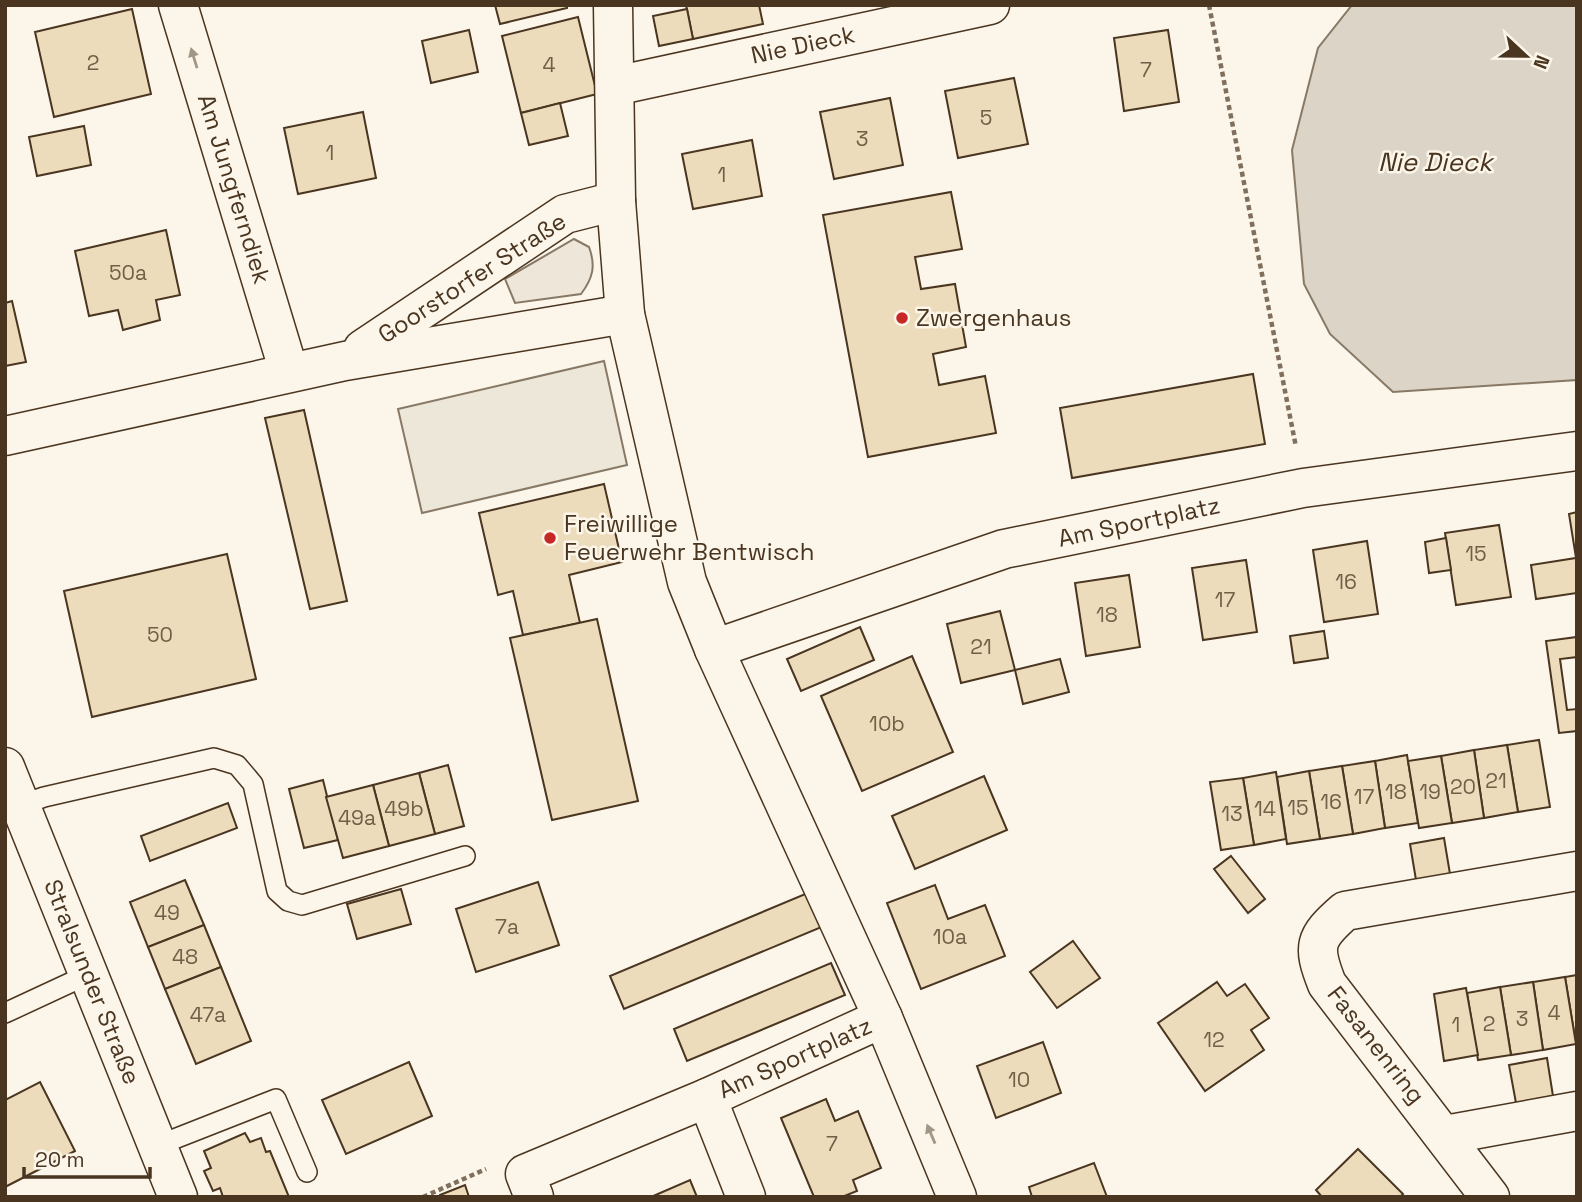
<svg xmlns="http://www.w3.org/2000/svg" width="1582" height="1202" font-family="'Space Grotesk',sans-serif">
	<rect width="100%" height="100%" fill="#fbf6e9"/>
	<path fill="#ede6d9" stroke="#887966" stroke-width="2" d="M574 239 589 247C596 266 593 278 581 294L515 303 505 279Z"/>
	<polygon fill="#ede7d9" stroke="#887966" stroke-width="2" points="604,361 627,465 422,513 398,409"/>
	<polygon fill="#dcd4c6" stroke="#887966" stroke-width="2" points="1352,5 1577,5 1577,380 1393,392 1330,334 1304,284 1292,150 1318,48"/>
	<g fill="#ecdcbc" stroke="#4a3520" stroke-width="2">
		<polygon points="495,5 567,5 567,8 500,24"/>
		<polygon points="686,5 759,5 763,24 693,39"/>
		<polygon points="132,9 151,94 54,117 35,32"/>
		<polygon points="687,9 693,39 659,46 653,16"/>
		<polygon points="578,17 597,94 521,113 502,36"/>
		<polygon points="469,30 478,72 431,83 422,41"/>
		<polygon points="1168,30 1179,102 1124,111 1114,38"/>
		<polygon points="1014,78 1028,144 958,158 945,91"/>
		<polygon points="890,98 903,165 834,179 820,112"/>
		<polygon points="560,103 568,136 529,145 521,113"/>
		<polygon points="363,112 376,178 298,194 284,128"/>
		<polygon points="84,126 91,165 37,176 29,137"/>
		<polygon points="752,140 762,196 693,209 682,154"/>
		<polygon points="951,192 962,249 915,257 921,289 955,284 966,347 933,354 939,385 985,376 996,433 868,457 823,215"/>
		<polygon points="166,230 180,295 156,300 160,320 123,330 118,310 89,316 75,251"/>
		<polygon points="12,301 26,362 5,366 5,303"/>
		<polygon points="1253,374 1265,444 1072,478 1060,408"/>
		<polygon points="304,410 347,601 310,609 265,418"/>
		<polygon points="604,484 622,562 569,575 580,623 523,635 513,591 498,595 479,513"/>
		<polygon points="1577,512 1577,564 1569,514"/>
		<polygon points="1499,525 1511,597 1456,605 1445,533"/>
		<polygon points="1446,538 1451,570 1429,573 1425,542"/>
		<polygon points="1367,541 1378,614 1324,622 1313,550"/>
		<polygon points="227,554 256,679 92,717 64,591"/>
		<polygon points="1576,558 1577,593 1536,599 1531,565"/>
		<polygon points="1246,560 1257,632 1203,640 1192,568"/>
		<polygon points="1129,575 1140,647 1086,656 1075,583"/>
		<polygon points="1000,611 1015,670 961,683 947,624"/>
		<polygon points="597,619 638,801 552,820 510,638"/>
		<polygon points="860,627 874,660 801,691 787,659"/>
		<polygon points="1324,631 1328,658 1294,663 1290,636"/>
		<polygon points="1577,637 1577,657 1560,659 1567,710 1577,709 1577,731 1559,733 1546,641"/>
		<polygon points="912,656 953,752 862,791 821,696"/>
		<polygon points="1060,659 1069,692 1023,704 1015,670"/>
		<polygon points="1539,740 1550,807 1518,812 1507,745"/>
		<polygon points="1507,745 1518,812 1484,818 1474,750"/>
		<polygon points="1474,750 1484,818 1452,823 1441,756"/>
		<polygon points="1407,755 1418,823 1385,828 1375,761"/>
		<polygon points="1441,756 1452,823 1419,828 1408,761"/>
		<polygon points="1375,761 1385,828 1353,834 1342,766"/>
		<polygon points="448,765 464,826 435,834 419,773"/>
		<polygon points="1342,766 1353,834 1320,839 1309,771"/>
		<polygon points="1309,771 1320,839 1287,844 1277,777"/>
		<polygon points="1276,772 1286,839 1254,845 1243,778"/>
		<polygon points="419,773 435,834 389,846 373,785"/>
		<polygon points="984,776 1007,830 915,869 892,816"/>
		<polygon points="1243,778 1254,845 1221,850 1210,782"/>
		<polygon points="323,780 338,840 304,848 289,789"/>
		<polygon points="373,785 389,846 343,858 326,797"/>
		<polygon points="228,803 237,828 150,861 141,836"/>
		<polygon points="1444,838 1450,874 1416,880 1410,844"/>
		<polygon points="1231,856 1265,899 1248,913 1214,869"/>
		<polygon points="185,880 204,925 148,947 130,902"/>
		<polygon points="538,882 559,945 476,972 456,909"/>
		<polygon points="935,885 948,919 985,905 1005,956 921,989 887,903"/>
		<polygon points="401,889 411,924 357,939 347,904"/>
		<polygon points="810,892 824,926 624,1009 610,976"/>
		<polygon points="204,925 221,967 165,989 148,947"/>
		<polygon points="1073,941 1100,978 1057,1008 1030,972"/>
		<polygon points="831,963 845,995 687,1061 674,1029"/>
		<polygon points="221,967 251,1041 196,1064 165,989"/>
		<polygon points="1577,975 1577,1044 1576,1044 1565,977"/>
		<polygon points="1565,977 1576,1044 1543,1050 1533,982"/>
		<polygon points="1217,982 1227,996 1245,984 1269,1018 1251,1030 1264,1050 1205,1091 1158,1023"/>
		<polygon points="1533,982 1543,1050 1511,1055 1500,987"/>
		<polygon points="1500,987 1511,1055 1478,1060 1467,993"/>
		<polygon points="1466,988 1478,1055 1444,1061 1434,994"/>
		<polygon points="1043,1042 1061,1093 996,1118 977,1066"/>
		<polygon points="1547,1058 1553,1096 1516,1103 1509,1065"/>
		<polygon points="409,1062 432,1116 346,1154 322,1100"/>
		<polygon points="40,1082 75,1151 5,1187 5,1100"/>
		<polygon points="826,1099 835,1121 858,1111 881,1168 853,1180 857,1191 842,1197 814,1197 781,1118"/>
		<polygon points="245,1133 250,1142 261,1138 266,1152 270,1151 289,1197 223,1197 220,1188 213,1191 204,1171 211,1168 204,1151"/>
		<polygon points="1358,1149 1403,1194 1400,1197 1322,1197 1316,1190"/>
		<polygon points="1094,1163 1107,1197 1032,1197 1029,1187"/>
		<polygon points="690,1180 697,1197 651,1197"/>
		<polygon points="465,1185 469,1197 440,1197 440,1195"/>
	</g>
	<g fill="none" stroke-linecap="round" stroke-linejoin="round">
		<defs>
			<g id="service">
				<polyline points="21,805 44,797 214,758 237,765 253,784 277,891 288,901 302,905 465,856"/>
				<polyline points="5,1013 89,974"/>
				<polyline points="159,1145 276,1099 307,1172"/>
			</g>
			<g id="minor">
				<polyline points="178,5 289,372"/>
				<polyline points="613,5 616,201 625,314 687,582 714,649 883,1018 957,1197"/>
				<polyline points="615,86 990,5"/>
				<polyline points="363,349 565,214 616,201"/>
				<polyline points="5,436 345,361 625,314"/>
				<polyline points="714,649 1004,549 1303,488 1577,451"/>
				<polyline points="707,1098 746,1197"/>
				<polyline points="1445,1135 1577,1111"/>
				<polyline points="534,1197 525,1174 707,1098 883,1018"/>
				<path d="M1490 1197 1327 984C1312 946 1314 938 1345 911L1577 871"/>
			</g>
			<polyline id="tertiary" points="5,767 178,1197"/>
		</defs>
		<use href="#service" stroke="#4a3520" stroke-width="22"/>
		<use href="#minor" stroke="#4a3520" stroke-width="41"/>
		<use href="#tertiary" stroke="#4a3520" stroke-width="41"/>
		<g stroke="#7f6f5c" stroke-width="4.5" stroke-dasharray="5 3.5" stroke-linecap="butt">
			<polyline points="1209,5 1296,447"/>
			<polyline points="423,1197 486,1169"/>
		</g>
		<use href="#service" stroke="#fbf6e9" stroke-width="19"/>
		<use href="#minor" stroke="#fbf6e9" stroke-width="38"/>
		<use href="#tertiary" stroke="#fbf6e9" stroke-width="38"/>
	</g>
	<defs><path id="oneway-solid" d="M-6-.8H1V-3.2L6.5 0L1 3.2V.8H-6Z" transform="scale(1.75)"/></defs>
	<g fill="#a29684">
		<use href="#oneway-solid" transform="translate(194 58) rotate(-107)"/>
		<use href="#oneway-solid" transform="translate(931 1134) rotate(-113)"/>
	</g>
	<g fill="#c62828" stroke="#fbf6e9" stroke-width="2.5">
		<circle cx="902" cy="318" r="7"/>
		<circle cx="550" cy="538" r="7"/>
	</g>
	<g text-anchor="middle" stroke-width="5" stroke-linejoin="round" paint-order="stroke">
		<g font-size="21" fill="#725f47">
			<text x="93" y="70">2</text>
			<text x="549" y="72">4</text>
			<text x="1146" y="77">7</text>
			<text x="986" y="125">5</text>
			<text x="862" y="146">3</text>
			<text x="330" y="160">1</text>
			<text x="722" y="182">1</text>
			<text x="128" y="280">50a</text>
			<text x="1476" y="561">15</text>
			<text x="1346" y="589">16</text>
			<text x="1225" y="607">17</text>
			<text x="1107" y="622">18</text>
			<text x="160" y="642">50</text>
			<text x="981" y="654">21</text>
			<text x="887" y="731">10b</text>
			<text x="1496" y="788">21</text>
			<text x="1463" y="794">20</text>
			<text x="1396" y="799">18</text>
			<text x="1430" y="799">19</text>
			<text x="1364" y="804">17</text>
			<text x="1331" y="809">16</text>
			<text x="1298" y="815">15</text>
			<text x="404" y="816">49b</text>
			<text x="1265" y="816">14</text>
			<text x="1232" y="821">13</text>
			<text x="357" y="825">49a</text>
			<text x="167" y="920">49</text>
			<text x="507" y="934">7a</text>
			<text x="950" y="944">10a</text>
			<text x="185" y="964">48</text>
			<text x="1554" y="1020">4</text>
			<text x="208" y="1022">47a</text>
			<text x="1522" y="1026">3</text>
			<text x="1489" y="1031">2</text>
			<text x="1456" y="1032">1</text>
			<text x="1214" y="1047">12</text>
			<text x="1019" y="1087">10</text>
			<text x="832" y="1151">7</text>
		</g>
		<g font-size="24" fill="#4a3520" stroke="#fbf6e9">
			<text transform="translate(803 45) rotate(-12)" y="8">Nie Dieck</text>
			<text transform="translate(234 189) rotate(73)" y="8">Am Jungferndiek</text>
			<text transform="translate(472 278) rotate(-33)" y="8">Goorstorfer Straße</text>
			<text transform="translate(1139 522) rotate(-12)" y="8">Am Sportplatz</text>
			<text transform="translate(92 982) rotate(68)" y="8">Stralsunder Straße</text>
			<text transform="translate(1376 1045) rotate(52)" y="8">Fasanenring</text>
			<text transform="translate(795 1058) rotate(-24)" y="8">Am Sportplatz</text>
		</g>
		<g font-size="24" fill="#4a3520" stroke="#fbf6e9" text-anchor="start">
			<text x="916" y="326">Zwergenhaus</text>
			<text x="564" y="532">Freiwillige<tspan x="564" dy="28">Feuerwehr Bentwisch</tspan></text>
		</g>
		<g font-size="26" font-style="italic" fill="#4a3520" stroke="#fbf6e9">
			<text x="1435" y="171">Nie Dieck</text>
		</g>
	</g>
	<rect width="1582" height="1202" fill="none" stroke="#4a3520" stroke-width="14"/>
	<g transform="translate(1526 56) rotate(112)" stroke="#fbf6e9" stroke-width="5" paint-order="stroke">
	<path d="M0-5L12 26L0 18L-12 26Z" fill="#4a3520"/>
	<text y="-10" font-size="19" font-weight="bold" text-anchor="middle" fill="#4a3520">N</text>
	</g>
	<path d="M24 1167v10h126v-10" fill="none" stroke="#4a3520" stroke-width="3.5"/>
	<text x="35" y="1167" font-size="21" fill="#4a3520" stroke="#fbf6e9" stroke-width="5" paint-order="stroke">20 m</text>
</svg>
